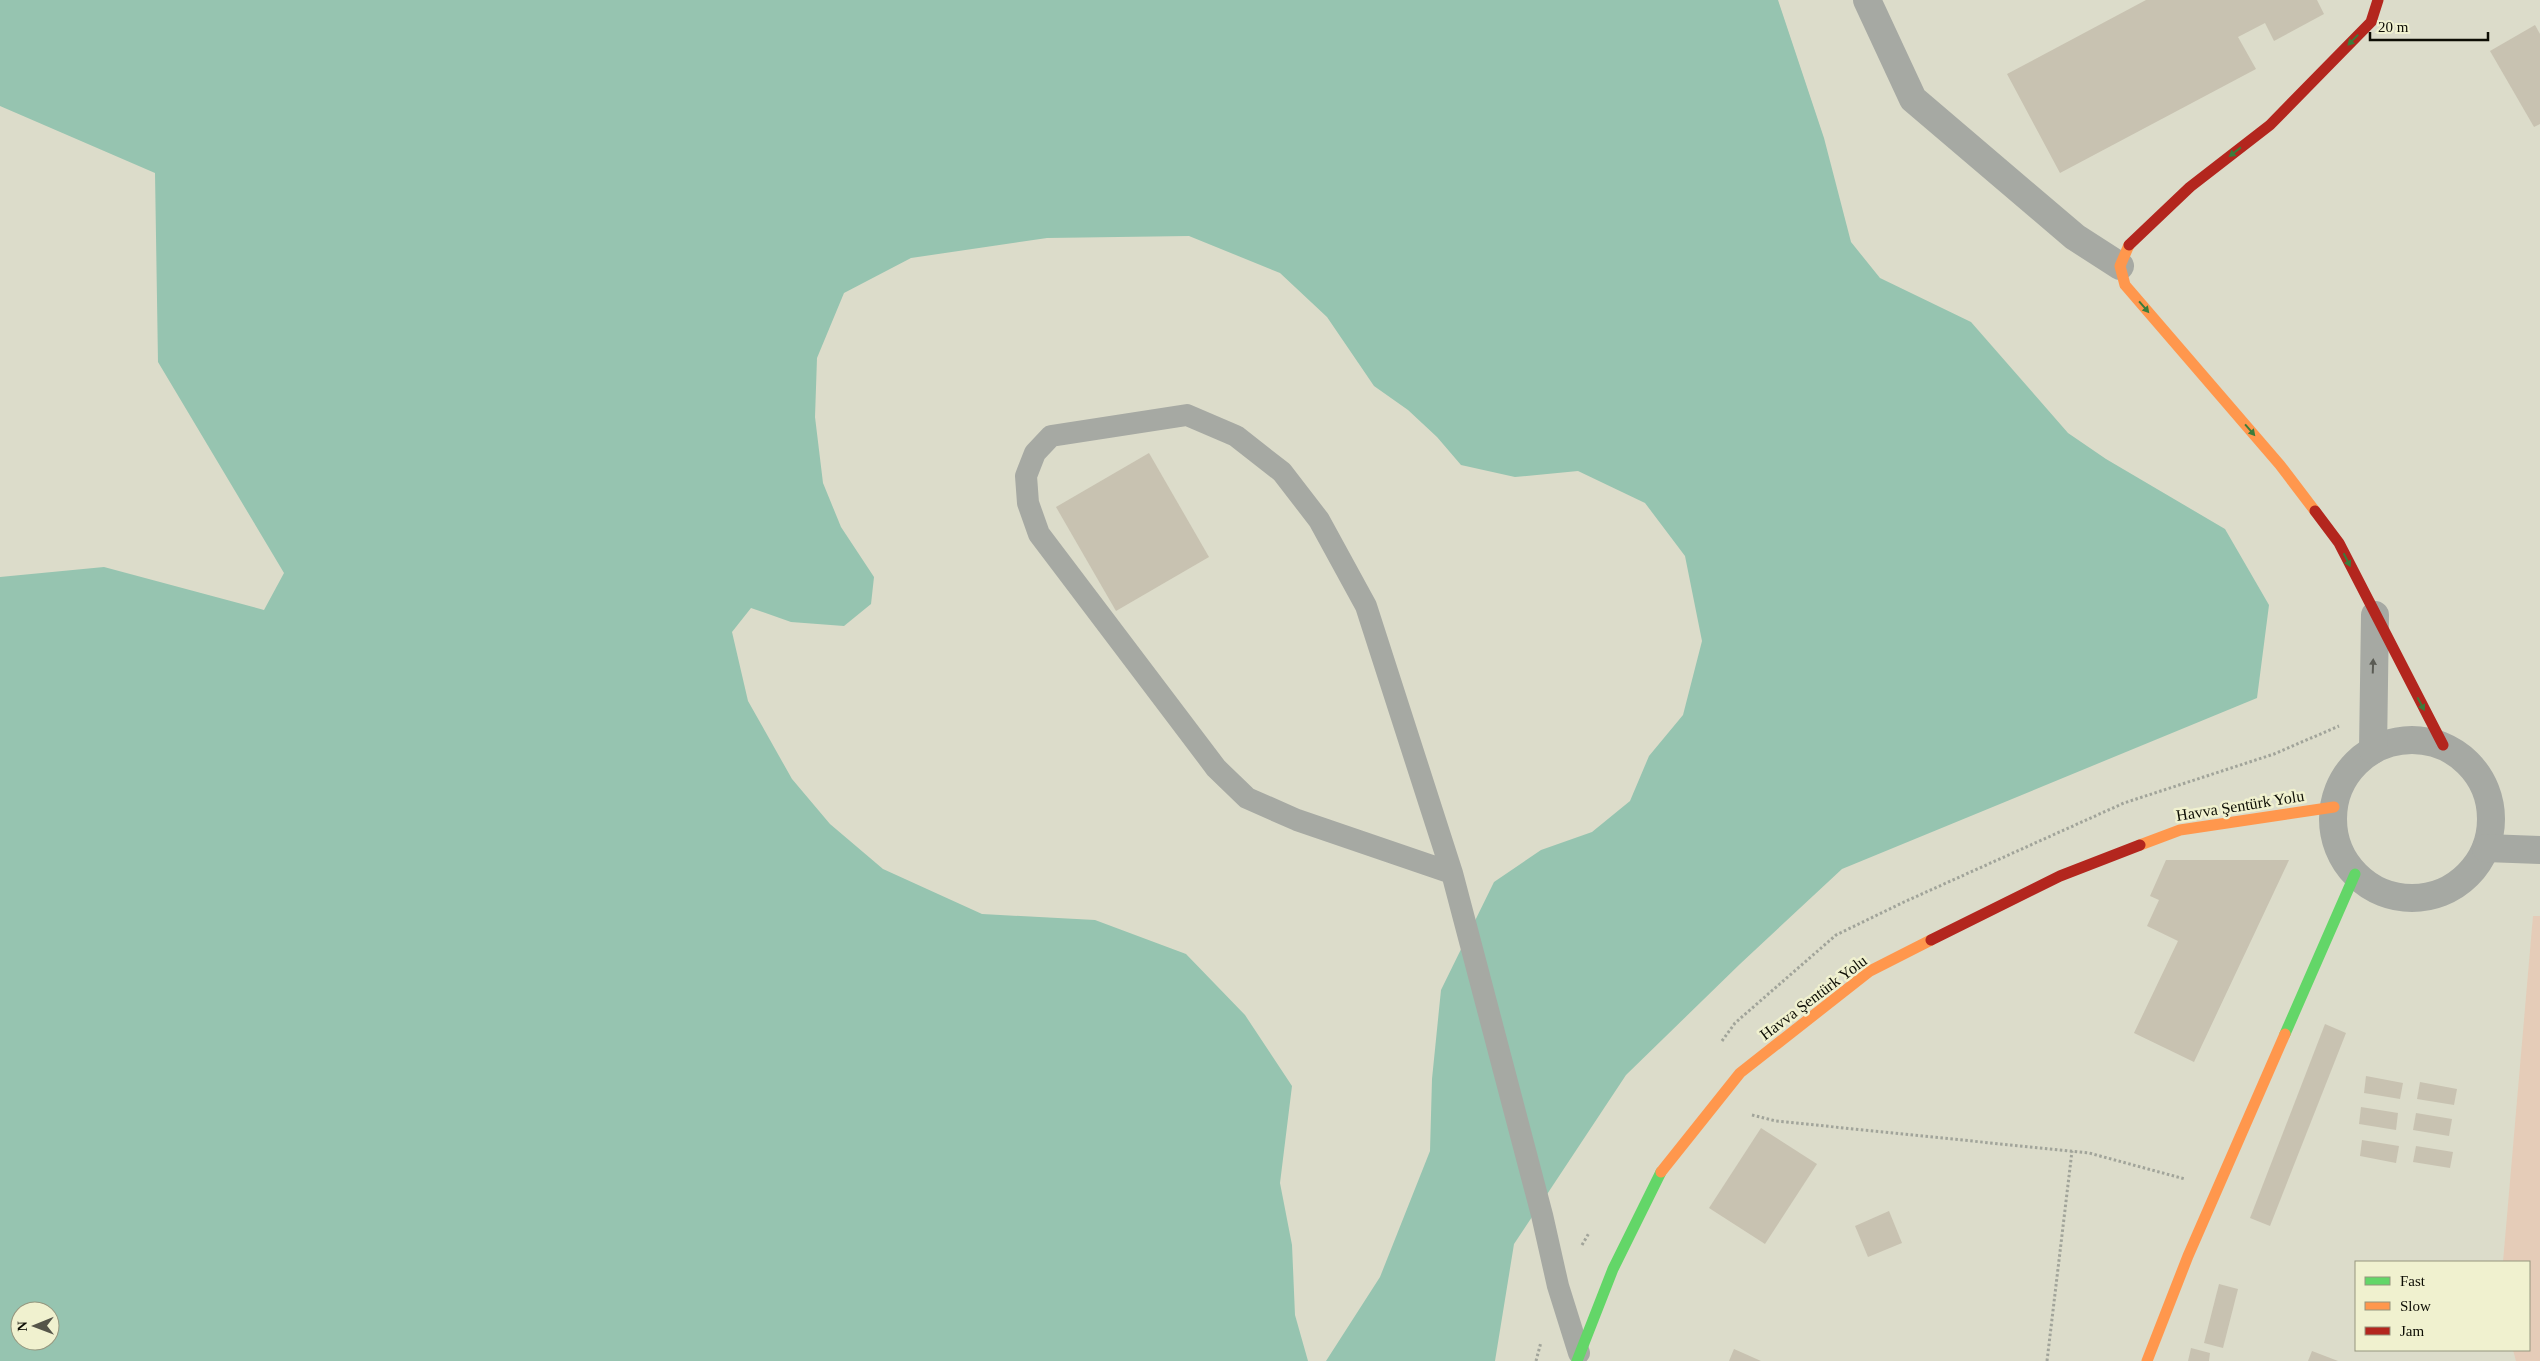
<svg xmlns="http://www.w3.org/2000/svg" width="2540" height="1361" font-family="Georgia,serif">
	<rect width="100%" height="100%" fill="#dcdcca"/>
	<polygon fill="#e5ccb8" points="2533,916 2540,916 2540,1361 2516,1361 2513,1350 2529,1350 2529,1262 2503,1262"/>
	<path fill="#96c4b0" fill-rule="evenodd" d="M0 0H1778L1824 138 1851 242 1880 278 1971 322 2068 433 2106 459 2225 529 2269 605 2257 698 1842 869 1740 964 1626 1075 1514 1244 1495 1361H1326L1380 1277 1430 1151 1432 1079 1441 990 1494 882 1541 850 1592 832 1630 801 1649 756 1683 715 1702 641 1685 556 1645 503 1578 471 1515 477 1461 465 1437 437 1408 410 1374 386 1327 317 1280 273 1189 236 1047 238 911 258 844 293 817 358 815 417 823 483 841 527 874 577 871 604 844 626 791 622 751 608 732 632 748 701 792 779 830 824 883 869 982 914 1095 920 1186 954 1245 1015 1292 1086 1280 1183 1292 1245 1295 1315 1308 1361H0V577L104 567 264 610 284 573 158 362 155 173 0 106ZM20 1311H50V1341H20Z"/>
	<g fill="#c8c2b1">
		<polygon points="2146,0 2317,0 2324,14 2274,41 2265,23 2238,37 2256,69 2060,173 2007,74"/>
		<polygon points="2535,25 2540,34 2540,124 2534,127 2490,51"/>
		<polygon points="1149,453 1209,557 1116,611 1056,507"/>
		<polygon points="2166,860 2289,860 2194,1062 2134,1033 2178,941 2147,926 2159,900 2150,896"/>
		<polygon points="2325,1024 2346,1033 2270,1226 2250,1218"/>
		<polygon points="2366,1076 2403,1083 2400,1099 2364,1093"/>
		<polygon points="2420,1082 2457,1089 2454,1105 2417,1099"/>
		<polygon points="2361,1107 2398,1113 2396,1130 2359,1124"/>
		<polygon points="2416,1113 2452,1119 2449,1136 2413,1130"/>
		<polygon points="1761,1128 1817,1164 1765,1244 1709,1208"/>
		<polygon points="2362,1140 2399,1146 2396,1163 2360,1156"/>
		<polygon points="2416,1146 2453,1152 2450,1168 2413,1162"/>
		<polygon points="1889,1211 1902,1243 1868,1257 1855,1226"/>
		<polygon points="2219,1284 2238,1289 2223,1348 2204,1343"/>
		<polygon points="2191,1348 2210,1353 2209,1361 2188,1361"/>
		<polygon points="1734,1349 1761,1361 1729,1361"/>
		<polygon points="2312,1351 2338,1361 2308,1361"/>
	</g>
	<g fill="none" stroke-linecap="round" stroke-linejoin="round">
		<g stroke="#a1a49a" stroke-width="3" stroke-dasharray="2.5 2.5" stroke-linecap="butt">
			<polyline points="1722,1041 1735,1023 1836,935 1904,902 2124,803 2274,754 2339,726"/>
			<polyline points="1752,1115 1776,1121 2089,1153 2185,1179"/>
			<polyline points="1582,1245 1589,1233"/>
			<polyline points="1536,1361 1541,1342"/>
			<polyline points="2047,1361 2072,1151"/>
		</g>
		<polyline stroke="#a6a9a3" stroke-width="22" points="1452,873 1297,820 1247,798 1216,768 1039,534 1028,503 1026,476 1035,453 1051,436 1187,415 1236,436 1282,472 1319,520 1366,606 1452,873 1542,1215 1558,1286 1579,1353"/>
		<g stroke="#a6a9a3" stroke-width="28">
			<polyline points="1867,0 1913,99 2075,237 2120,266"/>
			<circle cx="2412" cy="819" r="79"/>
			<polyline points="2373,750 2375,615"/>
			<polyline points="2486,848 2540,850"/>
		</g>
		<g stroke="#63d668" stroke-width="11">
			<polyline points="2285,1034 2355,874"/>
			<polyline points="1577,1361 1613,1269 1661,1172"/>
		</g>
		<g stroke="#ff974d" stroke-width="11">
			<polyline points="2129,245 2120,266 2125,285 2280,465 2315,511"/>
			<polyline points="2140,845 2180,830 2334,807"/>
			<polyline points="1661,1172 1740,1073 1870,971 1931,940"/>
			<polyline points="2147,1361 2188,1256 2285,1034"/>
		</g>
		<g stroke="#b3261e" stroke-width="11">
			<polyline points="2129,245 2190,187 2270,125 2371,22 2378,0"/>
			<polyline points="2315,511 2339,543 2443,745"/>
			<polyline points="1931,940 2060,876 2140,845"/>
		</g>
	</g>
	<defs><path id="oneway-solid" d="M-6-.8H1V-3.2L6.5 0L1 3.2V.8H-6Z" transform="scale(1.25)"/></defs>
	<g fill="#3c7c3b">
		<use href="#oneway-solid" transform="translate(2353 40) rotate(134)"/>
		<use href="#oneway-solid" transform="translate(2235 152) rotate(142)"/>
		<use href="#oneway-solid" transform="translate(2144 307) rotate(49)"/>
		<use href="#oneway-solid" transform="translate(2250 430) rotate(49)"/>
		<use href="#oneway-solid" transform="translate(2347 560) rotate(63)"/>
		<use href="#oneway-solid" transform="translate(2421 704) rotate(62)"/>
	</g>
	<use fill="#5a5b54" href="#oneway-solid" transform="translate(2373 666) rotate(-88)"/>
	<g text-anchor="middle" stroke-width="5" stroke-linejoin="round" paint-order="stroke">
		<g font-size="16" fill="#0d0d04" stroke="#f0f1cf">
			<text transform="translate(2240 805) rotate(-9)" y="6">Havva Şentürk Yolu</text>
			<text transform="translate(1813 997) rotate(-37)" y="6">Havva Şentürk Yolu</text>
		</g>
	</g>
	<rect x="2355" y="1261" width="175" height="90" fill="#f0f1cf" stroke="#95967e"/>
	<rect x="2365" y="1277" width="25" height="8" fill="#63d668" stroke="#95967e"/>
	<text x="2400" y="1286" font-size="15" fill="#0d0d04">Fast</text>
	<rect x="2365" y="1302" width="25" height="8" fill="#ff974d" stroke="#95967e"/>
	<text x="2400" y="1311" font-size="15" fill="#0d0d04">Slow</text>
	<rect x="2365" y="1327" width="25" height="8" fill="#b3261e" stroke="#95967e"/>
	<text x="2400" y="1336" font-size="15" fill="#0d0d04">Jam</text>
	<g transform="translate(35 1326) rotate(269)"><circle r="24" fill="#f0f1cf" stroke="#95967e"/>
	<path d="M0-4L9 19L0 12L-9 19Z" fill="#555549"/>
	<text y="-8" font-size="14" font-weight="bold" text-anchor="middle" fill="#0d0d04">N</text>
	</g>
	<path d="M2370 32v8h118v-8" fill="none" stroke="#0d0d04" stroke-width="2.5"/>
	<text x="2378" y="32" font-size="15" fill="#0d0d04" stroke="#f0f1cf" stroke-width="4" paint-order="stroke">20 m</text>
</svg>
